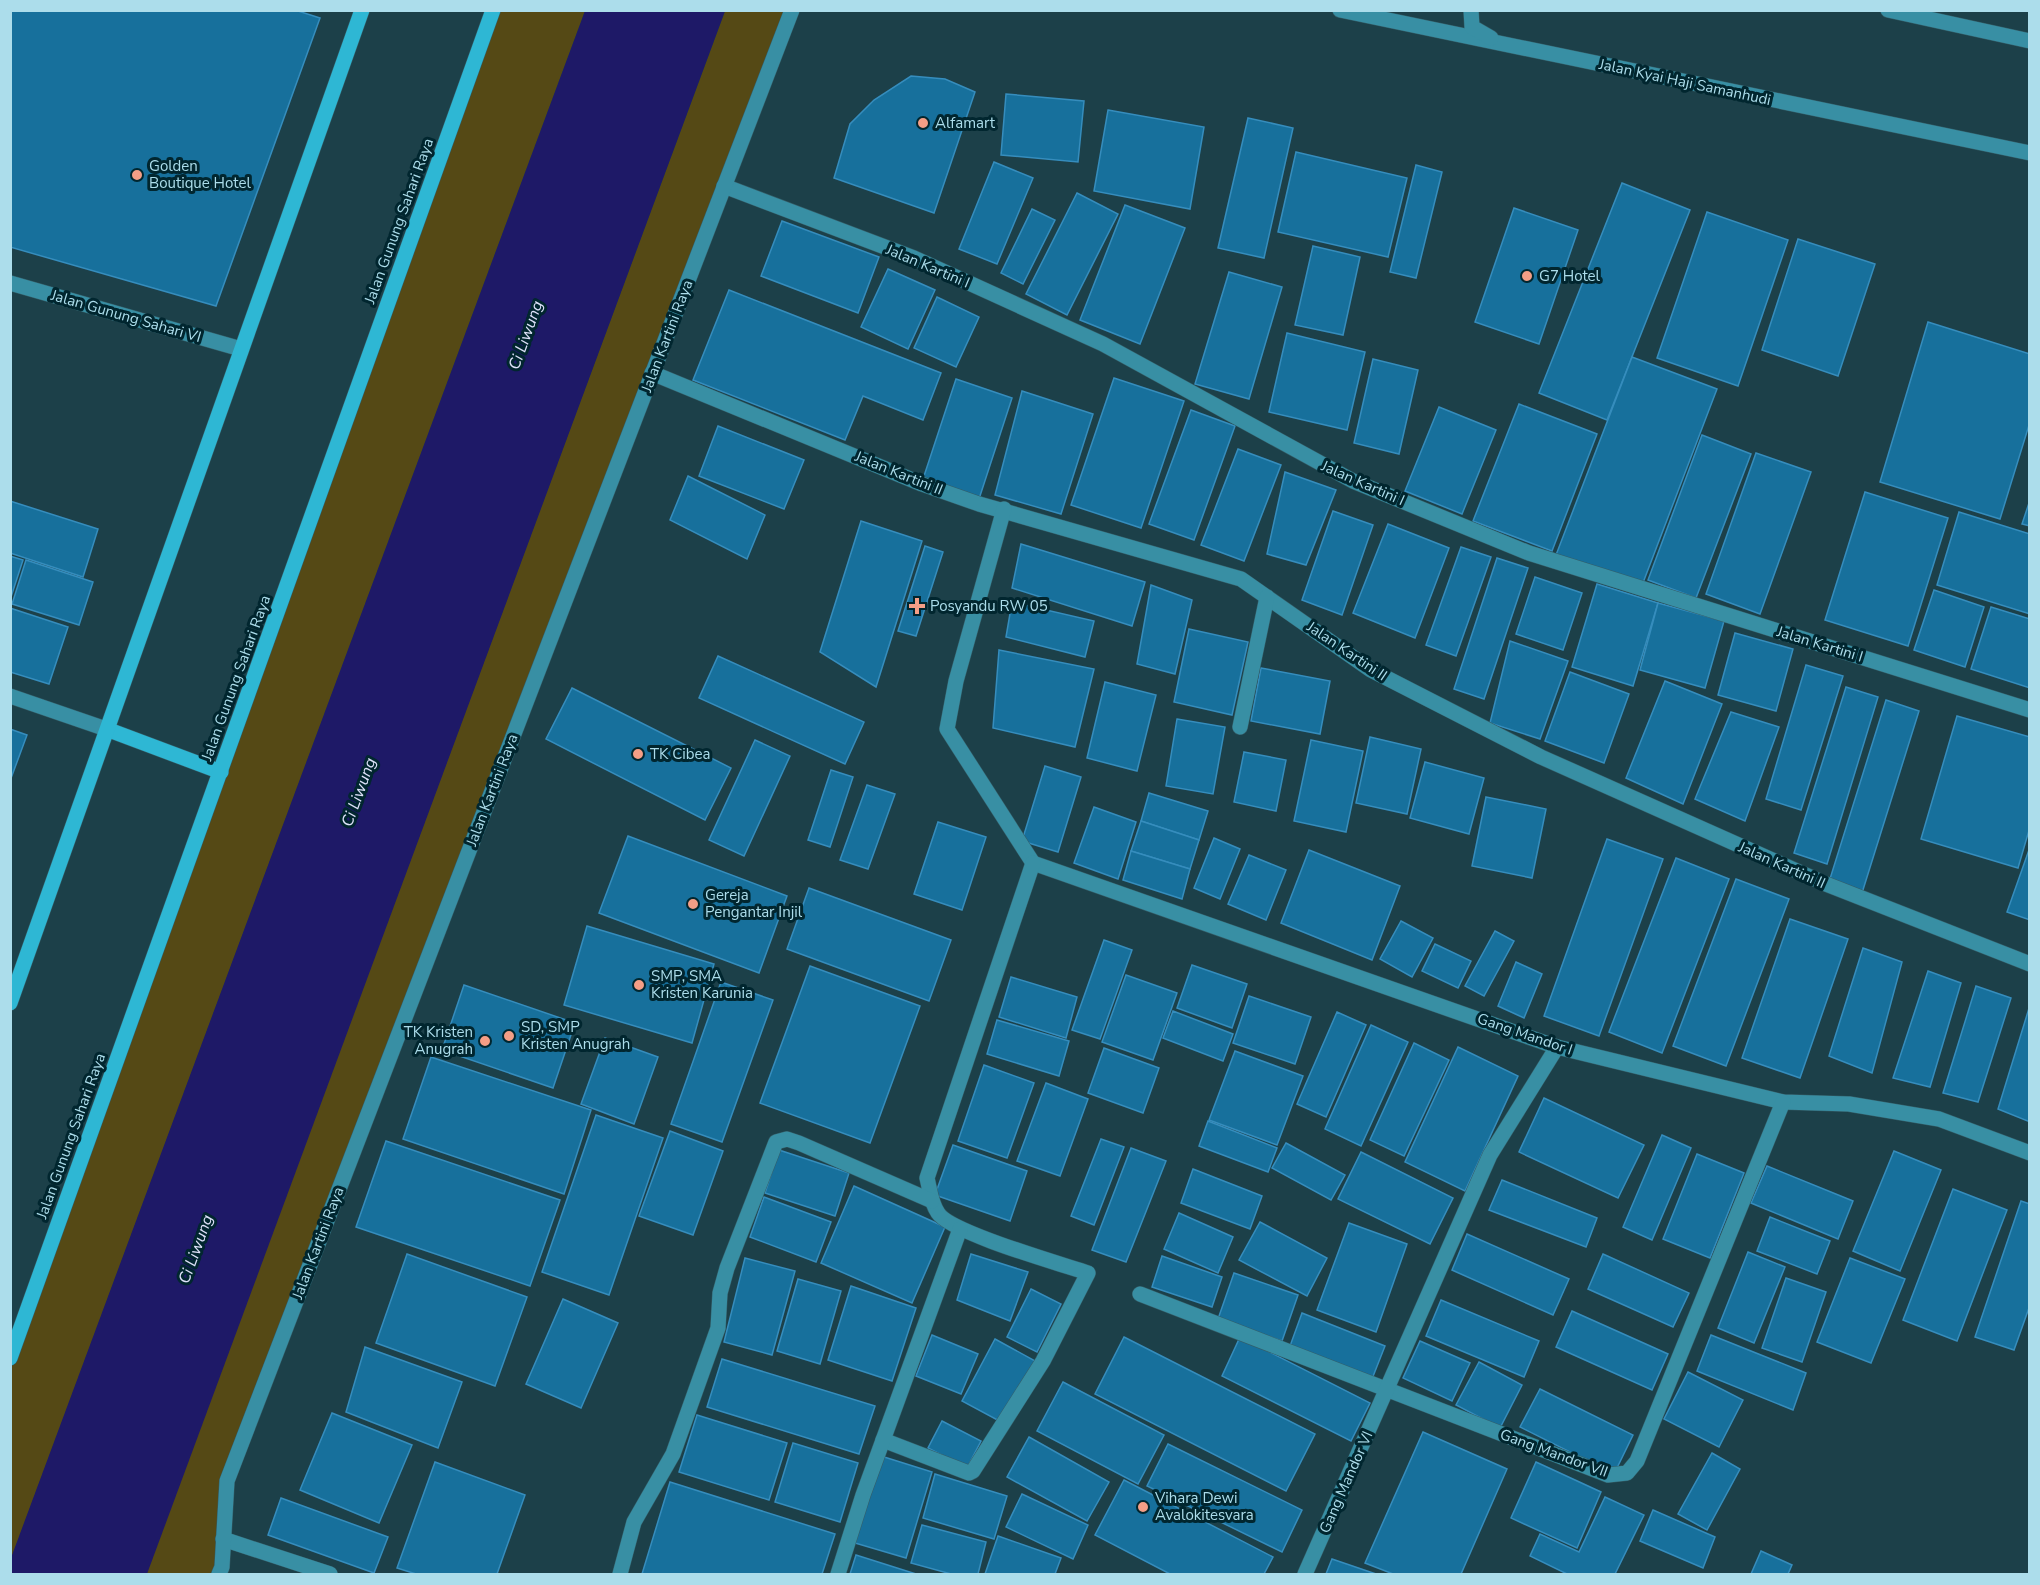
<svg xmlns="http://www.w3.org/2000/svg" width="2040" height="1585" font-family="'Nunito Sans',sans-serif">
	<rect width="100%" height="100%" fill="#1c4049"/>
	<g fill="#554915">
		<polygon points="494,11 585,11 11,1559 10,1358"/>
		<polygon points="725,11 792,11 227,1481 219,1574 146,1574"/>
	</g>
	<polygon fill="#1e1967" points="585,11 725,11 147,1574 11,1574 11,1558"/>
	<g fill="#17709c" stroke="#368dbd" stroke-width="1.5">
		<polygon points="10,10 295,10 320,18 216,306 10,247"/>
		<polygon points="911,76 945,79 975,92 934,213 834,178 850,124 874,100"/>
		<polygon points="1006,94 1084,101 1078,162 1001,155"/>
		<polygon points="1108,110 1204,127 1190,209 1094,191"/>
		<polygon points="1248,118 1293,128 1264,258 1218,248"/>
		<polygon points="1296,152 1407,178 1388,257 1278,232"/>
		<polygon points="994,162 1033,178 997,264 959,249"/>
		<polygon points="1416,165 1442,172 1416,278 1390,272"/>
		<polygon points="1622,183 1690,210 1607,420 1539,393"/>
		<polygon points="1077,193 1118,214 1067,315 1026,294"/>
		<polygon points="1125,205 1185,228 1140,344 1080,320"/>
		<polygon points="1514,208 1578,230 1539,344 1475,322"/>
		<polygon points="1032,209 1055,220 1023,284 1001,273"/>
		<polygon points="1707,212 1788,240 1738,386 1657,358"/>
		<polygon points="782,221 879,257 858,313 761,276"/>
		<polygon points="1798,239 1875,264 1838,376 1762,350"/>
		<polygon points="1313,246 1360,257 1343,335 1295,325"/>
		<polygon points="888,269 935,290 908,349 861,327"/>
		<polygon points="1229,272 1282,287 1249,399 1195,384"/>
		<polygon points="729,290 941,373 923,420 863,396 845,440 693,380"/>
		<polygon points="937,297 979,317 956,367 914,348"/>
		<polygon points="1928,322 2030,354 2030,422 2000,519 1880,482"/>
		<polygon points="1287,333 1365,352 1347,430 1269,412"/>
		<polygon points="1632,357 1717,389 1641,588 1556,555"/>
		<polygon points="1373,359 1418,370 1399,454 1354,443"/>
		<polygon points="1114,378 1184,401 1141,528 1071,505"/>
		<polygon points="956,379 1012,398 978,502 922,482"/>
		<polygon points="1022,391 1093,414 1061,514 995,495"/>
		<polygon points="1519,404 1597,434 1552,551 1473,521"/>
		<polygon points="1439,407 1496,430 1462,514 1405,491"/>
		<polygon points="1191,410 1235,426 1194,540 1149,524"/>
		<polygon points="718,426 804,460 784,509 699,476"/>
		<polygon points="1702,435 1751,454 1696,598 1648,580"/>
		<polygon points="1238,449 1281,465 1244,561 1201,545"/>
		<polygon points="1756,453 1811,472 1760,614 1706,594"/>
		<polygon points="1285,472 1336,490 1306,565 1267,554"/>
		<polygon points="688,476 765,515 747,559 670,520"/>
		<polygon points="1865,492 1948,518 1908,646 1825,620"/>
		<polygon points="2030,500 2030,526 2022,524"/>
		<polygon points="10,501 98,529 83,577 10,553"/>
		<polygon points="1333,511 1373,525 1342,615 1302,600"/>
		<polygon points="1959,512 2030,534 2030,614 1937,585"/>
		<polygon points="861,521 922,541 876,687 820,652"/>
		<polygon points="1388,524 1449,548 1415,638 1353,613"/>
		<polygon points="1021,544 1145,582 1132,626 1012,588"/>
		<polygon points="925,546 943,552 916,636 898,631"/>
		<polygon points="1461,547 1491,557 1456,656 1426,645"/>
		<polygon points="10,556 23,560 10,600"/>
		<polygon points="1497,558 1528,568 1484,699 1454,689"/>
		<polygon points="26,560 93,582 79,625 12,604"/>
		<polygon points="1535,577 1582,593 1563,650 1516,634"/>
		<polygon points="1597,584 1658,603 1633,686 1572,667"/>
		<polygon points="1151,585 1192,600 1175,674 1137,664"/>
		<polygon points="1934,590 1984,607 1965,667 1914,650"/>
		<polygon points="1012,602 1094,621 1085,657 1006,637"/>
		<polygon points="1658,603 1724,621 1705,688 1640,670"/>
		<polygon points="1991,607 2030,619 2030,688 1971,669"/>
		<polygon points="10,608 68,627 49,684 10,672"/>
		<polygon points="1189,629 1248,642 1232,715 1174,702"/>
		<polygon points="1735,633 1793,649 1776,711 1718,695"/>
		<polygon points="1510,641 1568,661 1540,739 1490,723"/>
		<polygon points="999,650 1094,669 1075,747 993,728"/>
		<polygon points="718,656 864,722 845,764 699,698"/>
		<polygon points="1806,665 1843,676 1801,810 1766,799"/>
		<polygon points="1261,668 1330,681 1320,734 1251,721"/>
		<polygon points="1570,672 1629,694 1604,763 1545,741"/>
		<polygon points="1665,681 1722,704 1683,804 1626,778"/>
		<polygon points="1105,682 1156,695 1137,771 1087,758"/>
		<polygon points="1846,687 1878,697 1827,864 1794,853"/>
		<polygon points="572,688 731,768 705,820 546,739"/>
		<polygon points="1886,700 1919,711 1862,893 1829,882"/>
		<polygon points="1731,712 1779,727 1745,821 1695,799"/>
		<polygon points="1957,716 2030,737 2030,827 2018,868 1921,839"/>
		<polygon points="1177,719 1225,727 1213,794 1166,786"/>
		<polygon points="10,729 27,735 10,781"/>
		<polygon points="1370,737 1421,749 1407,814 1356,803"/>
		<polygon points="755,740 790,756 744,856 709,840"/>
		<polygon points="1311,740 1363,751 1346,832 1294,821"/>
		<polygon points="1244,752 1286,760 1276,811 1234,802"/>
		<polygon points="1425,762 1484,778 1469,834 1410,818"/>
		<polygon points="1045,766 1081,777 1058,852 1022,841"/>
		<polygon points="831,770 853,777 830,847 808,840"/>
		<polygon points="867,785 895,794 868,869 840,860"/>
		<polygon points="1149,793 1208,811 1199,840 1141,821"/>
		<polygon points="1486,797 1546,809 1532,878 1472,866"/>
		<polygon points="1094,807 1136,822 1118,879 1074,863"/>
		<polygon points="1141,821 1199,840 1190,869 1131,851"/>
		<polygon points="938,822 986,837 962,910 914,894"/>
		<polygon points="628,836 787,896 759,973 599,913"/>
		<polygon points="1214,838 1240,849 1220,899 1194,888"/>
		<polygon points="1607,839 1663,859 1599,1036 1544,1016"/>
		<polygon points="2030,847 2030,920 2007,912"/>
		<polygon points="1309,850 1400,886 1372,960 1281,923"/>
		<polygon points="1131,851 1190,869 1182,899 1123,880"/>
		<polygon points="1249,855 1286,870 1266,920 1228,904"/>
		<polygon points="1676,858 1729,879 1662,1053 1609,1032"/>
		<polygon points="1736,879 1789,899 1726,1066 1673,1046"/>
		<polygon points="809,888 951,940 929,1001 787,949"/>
		<polygon points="1790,919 1848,939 1800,1078 1742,1058"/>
		<polygon points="1401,921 1433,938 1412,977 1380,959"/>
		<polygon points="587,926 714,964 692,1043 564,1005"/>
		<polygon points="1495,931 1514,941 1484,996 1465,986"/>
		<polygon points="1104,940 1132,950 1100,1039 1072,1030"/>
		<polygon points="1435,944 1471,961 1458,988 1422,971"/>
		<polygon points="1863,948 1902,962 1872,1073 1829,1056"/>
		<polygon points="1516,962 1542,974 1524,1018 1498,1006"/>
		<polygon points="1192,965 1247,984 1232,1028 1177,1008"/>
		<polygon points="810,966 920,1006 870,1143 760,1103"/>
		<polygon points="1928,971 1961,983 1930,1087 1893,1078"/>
		<polygon points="1126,975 1177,993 1153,1060 1102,1042"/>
		<polygon points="1011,977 1077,997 1066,1038 999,1017"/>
		<polygon points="721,982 773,1000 722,1142 671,1124"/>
		<polygon points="464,985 575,1023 553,1088 442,1050"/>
		<polygon points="1976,986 2011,998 1978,1102 1943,1093"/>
		<polygon points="1249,996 1311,1017 1295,1064 1233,1043"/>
		<polygon points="2030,1005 2030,1122 1998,1109"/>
		<polygon points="1173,1011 1233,1034 1223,1061 1163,1038"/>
		<polygon points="1337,1012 1366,1025 1326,1117 1297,1104"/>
		<polygon points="997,1020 1069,1041 1059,1076 987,1054"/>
		<polygon points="1371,1025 1408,1042 1361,1146 1325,1129"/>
		<polygon points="605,1038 658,1057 634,1124 581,1104"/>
		<polygon points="1414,1043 1449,1060 1404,1156 1370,1140"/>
		<polygon points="1458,1047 1518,1076 1465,1191 1405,1162"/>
		<polygon points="1104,1048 1159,1068 1143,1113 1088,1093"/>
		<polygon points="1235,1051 1303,1076 1277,1145 1209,1120"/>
		<polygon points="431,1057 591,1110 564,1194 403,1139"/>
		<polygon points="984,1065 1034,1083 1007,1158 958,1141"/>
		<polygon points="1046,1083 1088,1099 1060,1176 1017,1161"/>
		<polygon points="1544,1098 1644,1145 1618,1198 1519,1152"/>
		<polygon points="596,1115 663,1138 609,1295 542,1272"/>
		<polygon points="1208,1121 1277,1148 1268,1172 1199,1146"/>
		<polygon points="670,1131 723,1151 693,1235 639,1216"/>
		<polygon points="1662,1135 1691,1148 1652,1240 1623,1227"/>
		<polygon points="1101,1139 1124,1147 1094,1225 1071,1216"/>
		<polygon points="386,1141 560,1200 530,1286 356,1227"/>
		<polygon points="1286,1143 1345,1175 1331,1200 1272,1168"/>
		<polygon points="953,1145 1027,1171 1010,1221 935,1195"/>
		<polygon points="1131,1148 1166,1161 1126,1262 1092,1250"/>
		<polygon points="779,1150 849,1173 835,1216 765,1193"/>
		<polygon points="1894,1151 1941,1170 1900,1271 1853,1251"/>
		<polygon points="1361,1152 1453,1198 1430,1244 1338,1199"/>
		<polygon points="1697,1154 1744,1173 1710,1258 1663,1239"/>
		<polygon points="1767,1166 1853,1201 1838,1239 1751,1203"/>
		<polygon points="1193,1169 1262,1196 1250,1229 1181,1203"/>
		<polygon points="1502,1180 1597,1218 1586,1247 1489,1210"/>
		<polygon points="854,1186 945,1227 912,1303 821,1263"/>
		<polygon points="1953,1189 2007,1210 1957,1341 1903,1320"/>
		<polygon points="764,1197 831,1222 816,1262 750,1237"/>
		<polygon points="2021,1201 2030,1204 2030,1305 2014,1350 1975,1337"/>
		<polygon points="1179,1213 1233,1237 1218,1273 1164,1249"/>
		<polygon points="1770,1217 1830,1241 1817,1274 1757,1251"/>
		<polygon points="1260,1222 1327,1258 1307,1296 1239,1260"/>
		<polygon points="1349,1223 1407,1244 1376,1332 1317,1310"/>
		<polygon points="1467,1234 1569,1279 1553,1315 1452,1270"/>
		<polygon points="1748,1252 1785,1267 1754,1343 1718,1328"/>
		<polygon points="407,1254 527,1297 495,1386 376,1343"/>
		<polygon points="971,1254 1028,1272 1010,1321 957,1300"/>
		<polygon points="1603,1254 1689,1293 1673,1327 1588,1289"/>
		<polygon points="1162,1256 1222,1277 1212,1307 1152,1287"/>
		<polygon points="745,1258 795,1271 772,1355 724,1342"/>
		<polygon points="1850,1258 1905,1279 1871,1363 1817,1342"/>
		<polygon points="1234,1273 1298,1295 1282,1341 1218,1319"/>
		<polygon points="1786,1278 1826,1292 1802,1362 1762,1348"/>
		<polygon points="798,1279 841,1291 820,1364 777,1351"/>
		<polygon points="851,1286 916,1308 892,1381 828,1360"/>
		<polygon points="1031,1289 1061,1304 1037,1352 1007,1337"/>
		<polygon points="563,1299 618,1323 581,1408 526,1384"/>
		<polygon points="1441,1300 1539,1341 1524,1377 1426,1336"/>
		<polygon points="1572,1311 1668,1354 1652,1390 1556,1347"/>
		<polygon points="1302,1313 1385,1346 1372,1379 1290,1346"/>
		<polygon points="932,1335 978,1354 961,1394 916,1376"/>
		<polygon points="1711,1335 1806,1373 1793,1410 1697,1371"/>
		<polygon points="1124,1337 1315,1434 1286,1491 1095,1394"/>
		<polygon points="1240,1337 1370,1403 1351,1441 1222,1376"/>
		<polygon points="995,1339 1037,1362 1003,1423 962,1401"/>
		<polygon points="1420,1341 1470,1363 1452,1401 1403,1378"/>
		<polygon points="365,1347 462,1382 438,1448 346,1412"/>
		<polygon points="722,1359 875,1406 859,1454 707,1407"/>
		<polygon points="1479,1362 1522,1385 1500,1428 1456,1405"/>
		<polygon points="1688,1372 1743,1400 1719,1447 1664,1419"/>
		<polygon points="1063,1382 1164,1435 1138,1484 1037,1431"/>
		<polygon points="1540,1389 1633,1435 1614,1474 1520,1427"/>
		<polygon points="332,1413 412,1445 379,1523 300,1490"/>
		<polygon points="697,1415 787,1443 769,1500 679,1472"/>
		<polygon points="942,1421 981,1441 967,1468 928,1448"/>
		<polygon points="1423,1432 1507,1469 1461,1574 1393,1574 1365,1563"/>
		<polygon points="1029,1437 1109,1482 1087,1521 1007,1477"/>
		<polygon points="793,1443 858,1463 840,1522 775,1502"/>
		<polygon points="1168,1444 1302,1510 1282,1552 1147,1486"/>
		<polygon points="1712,1453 1740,1469 1707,1530 1678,1514"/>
		<polygon points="881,1456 932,1472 906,1558 855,1543"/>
		<polygon points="435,1462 525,1495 497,1574 416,1574 397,1568"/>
		<polygon points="1536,1462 1601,1492 1577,1548 1511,1518"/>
		<polygon points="935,1474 1007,1496 994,1539 923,1518"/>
		<polygon points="1124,1480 1273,1557 1264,1574 1170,1574 1095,1535"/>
		<polygon points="670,1482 835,1534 822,1574 642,1574"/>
		<polygon points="1022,1494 1088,1525 1073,1559 1006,1527"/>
		<polygon points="1605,1497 1644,1515 1615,1574 1567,1574 1530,1556 1540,1534 1579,1552"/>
		<polygon points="281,1498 388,1537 374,1573 268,1535"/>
		<polygon points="1653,1510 1715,1537 1703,1568 1640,1541"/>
		<polygon points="922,1525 986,1542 978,1574 951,1574 911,1563"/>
		<polygon points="998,1536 1061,1558 1055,1574 985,1574"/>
		<polygon points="1761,1551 1792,1565 1788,1574 1751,1574"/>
		<polygon points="856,1555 916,1574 850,1574"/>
		<polygon points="1332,1559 1376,1574 1326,1574"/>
	</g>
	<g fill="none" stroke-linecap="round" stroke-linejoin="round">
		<defs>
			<g id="minor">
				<polyline points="724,186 914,258 1103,344 1353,481 1529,553 2030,710"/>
				<polyline points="10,283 241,349"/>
				<polyline points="652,373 922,484 979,504 1241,579 1371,670 1541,757 1826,884 2030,964"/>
				<polyline points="1004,509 956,681 947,729 1033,863"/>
				<polyline points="10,696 109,730"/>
				<polyline points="1240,727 1267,597"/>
				<polyline points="1033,863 1557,1047 1783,1102 1849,1104 1939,1119 2030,1153"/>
				<polyline points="1140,1294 1608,1475 1627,1473 1637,1461 1783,1102"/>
				<path d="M883 1440 969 1473 973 1471 1043 1361 1088 1273C1061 1264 951 1233 938 1213 931 1203 930 1190 927 1178L1033 863"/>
				<polyline points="620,1574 634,1522 673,1454 718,1328 720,1293 727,1268 776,1142 787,1139 799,1143 932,1201"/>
				<polyline points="838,1574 863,1495 960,1229"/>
				<polyline points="1305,1574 1490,1155 1557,1047"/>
			</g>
			<g id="tertiary">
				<polyline points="223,1539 330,1574"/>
				<polyline points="219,1574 222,1567 227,1481 792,10"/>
			</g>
			<g id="secondary">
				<polyline points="1340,10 2030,153"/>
				<polyline points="1471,10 1472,27 1491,38"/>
				<polyline points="1888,10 2030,41"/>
			</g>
			<g id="primary">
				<polyline points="109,730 221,772"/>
				<polyline points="10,1003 362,10"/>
				<polyline points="10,1358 493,10"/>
			</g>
		</defs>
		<use href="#minor" stroke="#345d67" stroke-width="16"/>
		<use href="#tertiary" stroke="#345d67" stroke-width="16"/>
		<use href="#secondary" stroke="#345d67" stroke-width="16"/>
		<use href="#primary" stroke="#345d67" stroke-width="16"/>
		<use href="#minor" stroke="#388fa4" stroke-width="15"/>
		<use href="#tertiary" stroke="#388fa4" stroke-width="15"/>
		<use href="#secondary" stroke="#388fa4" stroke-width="15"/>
		<use href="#primary" stroke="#2eb7d4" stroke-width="15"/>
	</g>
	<g fill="#f49e86" stroke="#01262f" stroke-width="2">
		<circle cx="923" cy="123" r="6"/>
		<circle cx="137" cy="175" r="6"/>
		<circle cx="1527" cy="276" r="6"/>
		<path d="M914 597h6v6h6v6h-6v6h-6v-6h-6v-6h6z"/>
		<circle cx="638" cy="754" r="6"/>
		<circle cx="693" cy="904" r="6"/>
		<circle cx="639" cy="985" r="6"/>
		<circle cx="509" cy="1036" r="6"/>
		<circle cx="485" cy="1041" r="6"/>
		<circle cx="1143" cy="1507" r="6"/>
	</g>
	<g text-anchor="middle" stroke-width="6" stroke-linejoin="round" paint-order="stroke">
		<g font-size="15" fill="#acddeb" stroke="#01262f">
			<text transform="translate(1685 82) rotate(12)" y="5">Jalan Kyai Haji Samanhudi</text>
			<text transform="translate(399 221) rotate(-70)" y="5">Jalan Gunung Sahari Raya</text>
			<text transform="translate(928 266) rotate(23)" y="5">Jalan Kartini I</text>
			<text transform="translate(126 316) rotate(16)" y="5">Jalan Gunung Sahari VI</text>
			<text transform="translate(667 336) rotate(-69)" y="5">Jalan Kartini Raya</text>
			<text transform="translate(899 473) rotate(22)" y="5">Jalan Kartini II</text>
			<text transform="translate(1363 483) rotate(24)" y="5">Jalan Kartini I</text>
			<text transform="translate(1820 644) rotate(17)" y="5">Jalan Kartini I</text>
			<text transform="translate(1347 651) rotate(34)" y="5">Jalan Kartini II</text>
			<text transform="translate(236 678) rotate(-70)" y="5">Jalan Gunung Sahari Raya</text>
			<text transform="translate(492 790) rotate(-69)" y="5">Jalan Kartini Raya</text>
			<text transform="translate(1782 865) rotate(24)" y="5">Jalan Kartini II</text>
			<text transform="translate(1525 1034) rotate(19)" y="5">Gang Mandor I</text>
			<text transform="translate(71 1136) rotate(-70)" y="5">Jalan Gunung Sahari Raya</text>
			<text transform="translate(318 1243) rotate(-69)" y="5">Jalan Kartini Raya</text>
			<text transform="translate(1554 1453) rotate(20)" y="5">Gang Mandor VII</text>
			<text transform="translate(1346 1482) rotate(-66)" y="5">Gang Mandor VI</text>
		</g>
		<g font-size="15" fill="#acddeb" stroke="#01262f" text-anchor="start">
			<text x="935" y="128">Alfamart</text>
			<text x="149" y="171">Golden<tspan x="149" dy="17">Boutique Hotel</tspan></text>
			<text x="1539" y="281">G7 Hotel</text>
			<text x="930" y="611">Posyandu RW 05</text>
			<text x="650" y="759">TK Cibea</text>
			<text x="705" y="900">Gereja<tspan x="705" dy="17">Pengantar Injil</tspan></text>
			<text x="651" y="981">SMP, SMA<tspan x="651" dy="17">Kristen Karunia</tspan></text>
			<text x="521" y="1032">SD, SMP<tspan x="521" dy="17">Kristen Anugrah</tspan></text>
			<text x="473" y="1037" text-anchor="end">TK Kristen<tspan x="473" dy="17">Anugrah</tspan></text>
			<text x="1155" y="1503">Vihara Dewi<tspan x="1155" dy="17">Avalokitesvara</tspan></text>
		</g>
		<g font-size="16" font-style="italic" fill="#dee2fa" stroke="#01262f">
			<text transform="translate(525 335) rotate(-70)" y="6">Ci Liwung</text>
			<text transform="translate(358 792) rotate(-70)" y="6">Ci Liwung</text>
			<text transform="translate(195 1249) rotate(-70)" y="6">Ci Liwung</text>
		</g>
	</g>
	<rect width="2040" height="1585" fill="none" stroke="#acddeb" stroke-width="24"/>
</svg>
